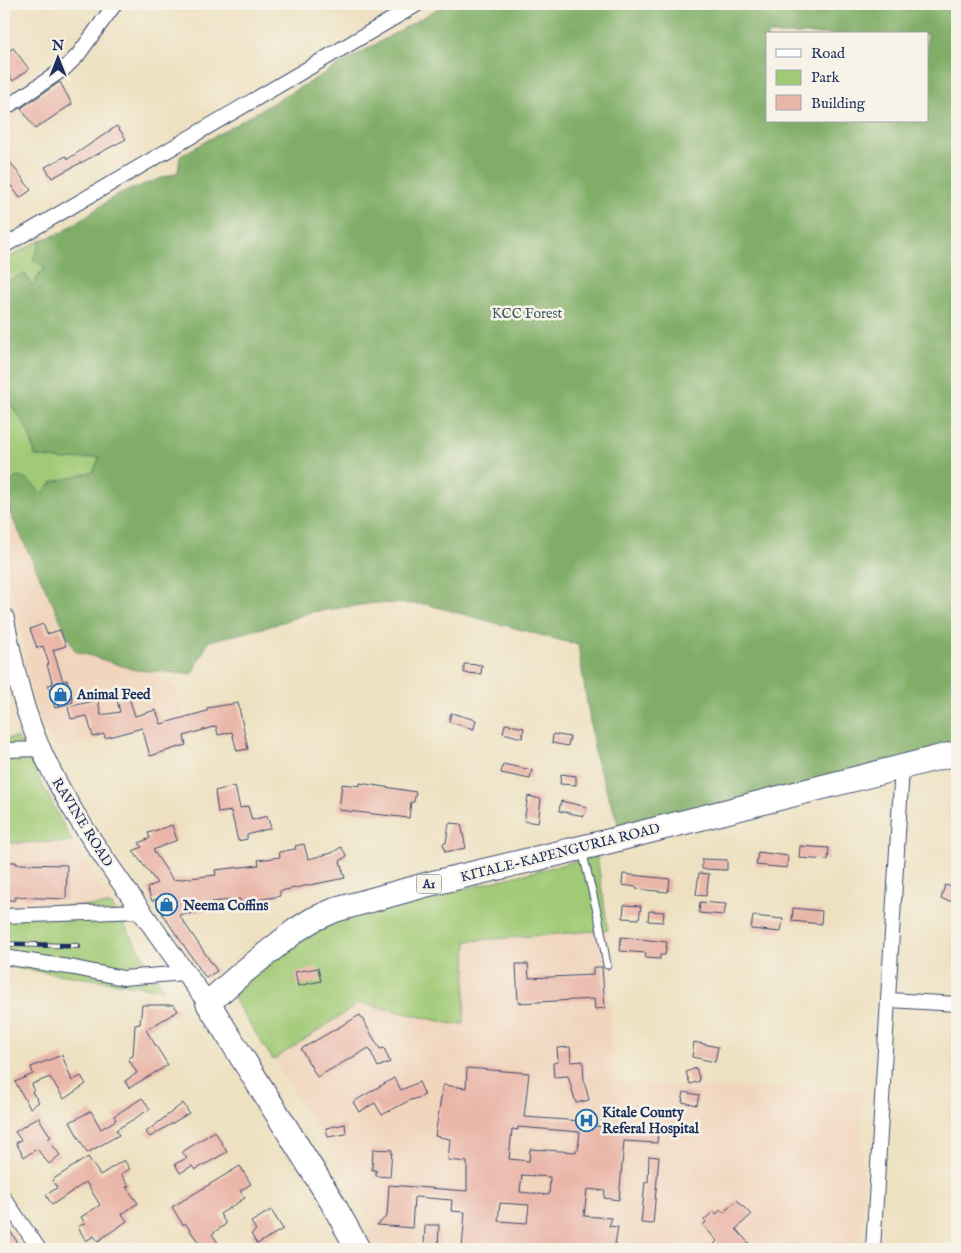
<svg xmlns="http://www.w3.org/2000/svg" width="961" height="1253" font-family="'IM FELL English',serif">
	<rect width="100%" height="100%" fill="#f7f3e8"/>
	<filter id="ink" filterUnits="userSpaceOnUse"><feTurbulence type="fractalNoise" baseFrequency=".02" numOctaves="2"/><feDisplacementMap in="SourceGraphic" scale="10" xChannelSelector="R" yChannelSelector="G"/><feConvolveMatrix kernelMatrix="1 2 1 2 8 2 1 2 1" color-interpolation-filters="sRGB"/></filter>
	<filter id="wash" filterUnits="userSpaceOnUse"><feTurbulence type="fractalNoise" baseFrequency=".0096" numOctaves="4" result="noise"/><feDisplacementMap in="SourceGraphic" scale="20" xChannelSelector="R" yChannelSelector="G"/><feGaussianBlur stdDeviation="1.12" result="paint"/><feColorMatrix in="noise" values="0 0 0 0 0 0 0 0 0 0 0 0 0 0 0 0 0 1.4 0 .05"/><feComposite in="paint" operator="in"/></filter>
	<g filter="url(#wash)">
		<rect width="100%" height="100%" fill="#eee1c1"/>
		<g fill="#f1d5bd">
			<polygon points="10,513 75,651 135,670 154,672 176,689 183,717 63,747 55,747 37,715 4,552 4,516"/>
			<polygon points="72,842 112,905 4,910 4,843"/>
			<polygon points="608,930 612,1081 664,1085 861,1091 863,1212 860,1249 373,1249 366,1238 375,1226 330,1149 273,1060 360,1003 452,1024 464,1024 467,941"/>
		</g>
		<g fill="#a1ca76" stroke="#5e7c6a">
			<polygon points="41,240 33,260 45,266 32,286 25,274 4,282 4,260"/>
			<path d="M4 397C22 418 29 428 35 456L65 460 100 456 93 473 53 482 42 494 27 479 7 485 10 513 4 516Z"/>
			<polygon points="4,738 18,738 72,842 4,843"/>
			<polygon points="597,856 608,930 467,941 464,1024 452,1024 360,1003 273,1060 231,995 322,924"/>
			<polygon points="112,905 164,990 4,966 4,907"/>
		</g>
		<path fill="#80ae67" stroke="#4e6e62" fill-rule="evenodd" d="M446 4H957V751L623 837 596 760 578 645 425 604 375 603 311 612 268 627 209 641 192 674 135 670 75 651 10 513 7 485 16 477 27 479 42 493 53 482 93 472 100 457 65 460 35 456C29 428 22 418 4 397V305L12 295 4 294V282L25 274 32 286 45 267 33 260 41 240 61 233 118 194 178 172 180 156ZM767 34H927V121H767Z"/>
		<g id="blocks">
			<g fill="#eab6a9" fill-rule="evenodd">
				<polygon points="13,48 29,69 13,81 4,68 4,55"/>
				<polygon points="60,82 72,104 35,129 21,108"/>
				<polygon points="117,126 126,139 52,178 45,167 66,156 68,159"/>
				<polygon points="4,154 31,190 20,198 4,176"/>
				<polygon points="43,624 47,634 60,630 66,646 53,650 63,681 67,680 73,702 55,708 48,685 53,684 47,665 49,664 43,646 37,648 30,629"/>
				<polygon points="464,664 482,665 481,674 464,673"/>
				<polygon points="129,697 135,716 156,710 161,724 207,711 207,708 238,703 248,749 237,751 232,732 218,735 216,726 184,736 186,745 150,756 142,728 105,738 104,734 93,737 87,716 71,719 68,707 98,700 101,715 120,712 117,700"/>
				<polygon points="451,713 476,720 474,729 449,722"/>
				<polygon points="505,724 524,728 522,738 503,733"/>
				<polygon points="553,734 570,737 568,746 552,743"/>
				<polygon points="503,764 532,770 530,779 501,773"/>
				<polygon points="561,774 576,776 576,785 560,784"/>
				<polygon points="360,783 416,792 414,802 411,802 409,818 339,810 342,784 360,786"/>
				<polygon points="235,786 240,808 248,806 252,820 267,816 271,828 247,835 247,839 238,841 231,811 218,813 215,791"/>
				<polygon points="528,796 541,799 538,823 524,821"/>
				<polygon points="561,801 587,807 584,816 559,811"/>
				<polygon points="449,823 461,824 466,848 445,852 443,843 446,843"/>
				<polygon points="172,825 177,840 153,850 173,880 216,875 215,870 259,865 258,860 280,857 279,852 296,849 295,846 304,844 308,859 332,853 341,847 347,856 340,861 345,878 280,891 280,896 241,903 240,899 212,902 213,910 179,915 217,971 206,978 163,915 158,898 152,901 147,888 157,883 133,851 142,847 139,843 150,838 148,833"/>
				<polygon points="800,846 829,848 828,860 799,858"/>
				<polygon points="758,852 788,856 787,868 756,865"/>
				<polygon points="702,859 727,860 727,870 702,869"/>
				<polygon points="4,862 16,862 16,864 67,865 66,899 15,897 15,900 4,900"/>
				<polygon points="699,873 709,874 706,896 696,895"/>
				<polygon points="623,874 670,879 668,892 636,889 637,887 622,885"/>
				<polygon points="945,885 957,888 957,899 955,898 954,902 941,899"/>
				<polygon points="700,902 726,904 724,915 699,913"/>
				<polygon points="624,905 641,906 639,919 623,918"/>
				<polygon points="793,908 822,911 821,924 792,921"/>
				<polygon points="649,911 664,912 663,922 648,921"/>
				<polygon points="753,916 783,919 781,932 751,929"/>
				<polygon points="621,937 667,942 665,955 660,955 660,959 645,958 646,953 620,951"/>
				<polygon points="516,964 528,964 529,978 593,975 593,967 602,967 605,1008 595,1009 594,999 518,1003"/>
				<polygon points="318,968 321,981 298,986 295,972"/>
				<polygon points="142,1005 174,1005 178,1011 146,1030 168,1065 129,1088 125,1081 137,1073 128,1058 133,1056 135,1025 140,1024"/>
				<polygon points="360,1015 380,1049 384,1048 390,1062 378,1067 369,1048 317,1077 301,1049"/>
				<polygon points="694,1042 718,1047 715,1062 692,1057"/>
				<polygon points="570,1047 571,1062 583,1061 584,1081 589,1100 576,1103 568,1076 554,1077 553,1063 558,1062 557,1048"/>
				<polygon points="62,1055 72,1081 81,1076 86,1084 64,1099 50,1077 32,1084 34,1090 32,1092 39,1102 30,1108 15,1082 33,1074 31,1067"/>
				<path d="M467 1068 529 1073 524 1117 595 1122V1126L631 1129V1131L658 1134 657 1143 624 1141 619 1200 604 1198 605 1191 587 1189 584 1216 612 1218 609 1226 618 1227 614 1249H462L465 1212 451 1211 452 1200 415 1197 414 1198 412 1228 377 1225 387 1216 389 1185 467 1191V1162L448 1160 450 1139 435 1136 443 1085 466 1088ZM518 1127 580 1132 578 1150H576V1152L530 1149 529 1161 509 1159 512 1129 518 1130ZM522 1175 550 1177 549 1195 520 1192ZM500 1203 529 1205 527 1223 498 1221Z"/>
				<polygon points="696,1068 700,1081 690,1084 686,1072"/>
				<polygon points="394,1078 401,1090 419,1082 425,1095 412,1100 412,1099 382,1115 375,1103 359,1112 353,1102"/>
				<polygon points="684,1092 699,1095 697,1105 682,1102"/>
				<polygon points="142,1098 150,1109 116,1130 119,1135 87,1153 70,1122 91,1111 101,1129 116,1120 114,1116"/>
				<polygon points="183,1103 189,1113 150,1137 146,1132"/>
				<polygon points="38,1117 51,1137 48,1139 60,1155 49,1164 37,1149 24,1157 16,1143 21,1140 15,1132"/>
				<polygon points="345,1124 346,1134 328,1137 326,1128"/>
				<polygon points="215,1131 227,1152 195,1170 192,1166 180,1173 175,1164 187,1158 182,1152"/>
				<polygon points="373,1149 392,1150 390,1177 376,1176 376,1170 372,1170"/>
				<polygon points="649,1156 659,1157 653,1224 641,1223 645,1182 648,1182"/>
				<polygon points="88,1157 100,1175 124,1160 130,1169 121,1174 129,1186 126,1187 138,1203 122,1214 127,1221 98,1241 94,1236 86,1241 78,1227 85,1223 81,1217 100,1205 86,1182 52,1205 46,1195 57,1188 52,1180"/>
				<polygon points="240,1166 251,1184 240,1191 245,1198 220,1214 226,1224 212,1234 222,1249 203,1249 185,1223 183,1225 172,1207"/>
				<polygon points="737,1200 751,1215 736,1229 754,1249 719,1249 714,1244 717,1241 703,1225 706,1222 704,1220 714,1211 716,1214 721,1210 723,1213"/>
				<polygon points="271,1210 283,1229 257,1244 251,1234 256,1230 251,1222"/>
				<polygon points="4,1222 22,1249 4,1249"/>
				<polygon points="425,1225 439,1225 438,1249 424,1249"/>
			</g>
		</g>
	</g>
	<g filter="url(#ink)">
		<use href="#blocks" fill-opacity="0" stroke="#3b4a6d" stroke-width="1"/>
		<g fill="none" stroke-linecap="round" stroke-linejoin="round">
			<defs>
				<polyline id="lane" points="582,850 599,920 607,965"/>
				<g id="street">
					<polyline points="4,109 65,68 78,55 115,4"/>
					<polyline points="4,246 418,4"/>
					<polyline points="4,750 42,749"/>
					<polyline points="4,916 142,911"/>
					<polyline points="4,957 75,968 123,978 185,973"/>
					<polyline points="889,1000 957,1004"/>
					<polyline points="4,1198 39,1249"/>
					<polyline points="873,1249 902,767"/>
				</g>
				<path id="secondary" d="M4 617C10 648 17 680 26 710 48 779 89 837 130 895 156 931 181 968 208 1003"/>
				<polyline id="highway" points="358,1249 331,1200 208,1003 241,974 295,931 312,920 335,910 429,884 602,843 957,753"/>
			</defs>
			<use href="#lane" stroke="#3b4a6d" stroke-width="9"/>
			<use href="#street" stroke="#3b4a6d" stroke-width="16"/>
			<use href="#secondary" stroke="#3b4a6d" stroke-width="21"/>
			<use href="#highway" stroke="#3b4a6d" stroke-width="26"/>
			<use href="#lane" stroke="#fff" stroke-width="7"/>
			<use href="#street" stroke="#fff" stroke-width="14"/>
			<use href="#secondary" stroke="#fff" stroke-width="19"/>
			<use href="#highway" stroke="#fff" stroke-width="24"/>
			<defs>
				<polyline id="rail" points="4,944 78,946"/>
			</defs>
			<use href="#rail" stroke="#1b2f5e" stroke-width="5.5"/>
			<use href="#rail" stroke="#f7f3e8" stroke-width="4" stroke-dasharray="11" stroke-linecap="butt"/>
		</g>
	</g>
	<defs>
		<symbol id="shop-ring" viewBox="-11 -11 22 22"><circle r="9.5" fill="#f7f3e8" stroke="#1f6fb2" stroke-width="1.5"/><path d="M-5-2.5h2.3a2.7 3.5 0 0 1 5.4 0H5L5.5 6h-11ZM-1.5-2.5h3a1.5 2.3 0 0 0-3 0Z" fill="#1f6fb2"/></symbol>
		<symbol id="hospital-ring" viewBox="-11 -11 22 22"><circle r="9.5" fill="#f7f3e8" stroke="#1f6fb2" stroke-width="1.5"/><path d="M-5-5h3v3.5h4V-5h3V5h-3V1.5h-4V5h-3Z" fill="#1f6fb2"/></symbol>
	</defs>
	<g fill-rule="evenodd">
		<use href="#shop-ring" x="48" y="682" width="25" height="25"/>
		<use href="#shop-ring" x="154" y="892" width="25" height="25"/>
		<use href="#hospital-ring" x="574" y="1108" width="25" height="25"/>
	</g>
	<g text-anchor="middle" stroke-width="5" stroke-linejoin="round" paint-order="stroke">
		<rect fill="#f7f3e8" stroke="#5d6a87" stroke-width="1" x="416.5" y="874.5" width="25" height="19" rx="4"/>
		<g font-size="12" font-weight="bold" fill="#1b2f5e">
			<text x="429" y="888">A1</text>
		</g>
		<g font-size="14" fill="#3c5664" stroke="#f7f3e8">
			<text x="527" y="318">KCC Forest</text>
		</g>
		<g font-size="14" font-weight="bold" fill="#1b2f5e" stroke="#f7f3e8" text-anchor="start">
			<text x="77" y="699">Animal Feed</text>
			<text x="183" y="910">Neema Coffins</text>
			<text x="602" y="1117">Kitale County<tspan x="602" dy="16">Referal Hospital</tspan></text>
		</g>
		<g font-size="14" fill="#1b2f5e" stroke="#f7f3e8">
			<text transform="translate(83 822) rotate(58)" y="5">RAVINE ROAD</text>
			<text transform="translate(560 852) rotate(-14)" y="5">KITALE-KAPENGURIA ROAD</text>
		</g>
	</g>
	<rect width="961" height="1253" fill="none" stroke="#f7f3e8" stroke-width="20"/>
	<rect x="766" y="32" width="162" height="90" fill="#f7f3e8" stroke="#9fa5b1"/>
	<rect x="776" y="49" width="25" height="8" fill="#ffffff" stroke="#9fa5b1"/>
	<text x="811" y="58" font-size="15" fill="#1b2f5e">Road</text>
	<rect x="776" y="70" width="25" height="15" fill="#a1ca76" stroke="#9fa5b1"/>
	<text x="811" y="82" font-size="15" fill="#1b2f5e">Park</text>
	<rect x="776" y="95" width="25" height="15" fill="#eab6a9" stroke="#9fa5b1"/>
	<text x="811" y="108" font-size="15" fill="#1b2f5e">Building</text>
	<g transform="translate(58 58)" stroke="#f7f3e8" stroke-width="4" paint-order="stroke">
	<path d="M0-4L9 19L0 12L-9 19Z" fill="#1b2f5e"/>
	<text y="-8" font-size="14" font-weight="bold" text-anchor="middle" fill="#1b2f5e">N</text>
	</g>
</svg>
